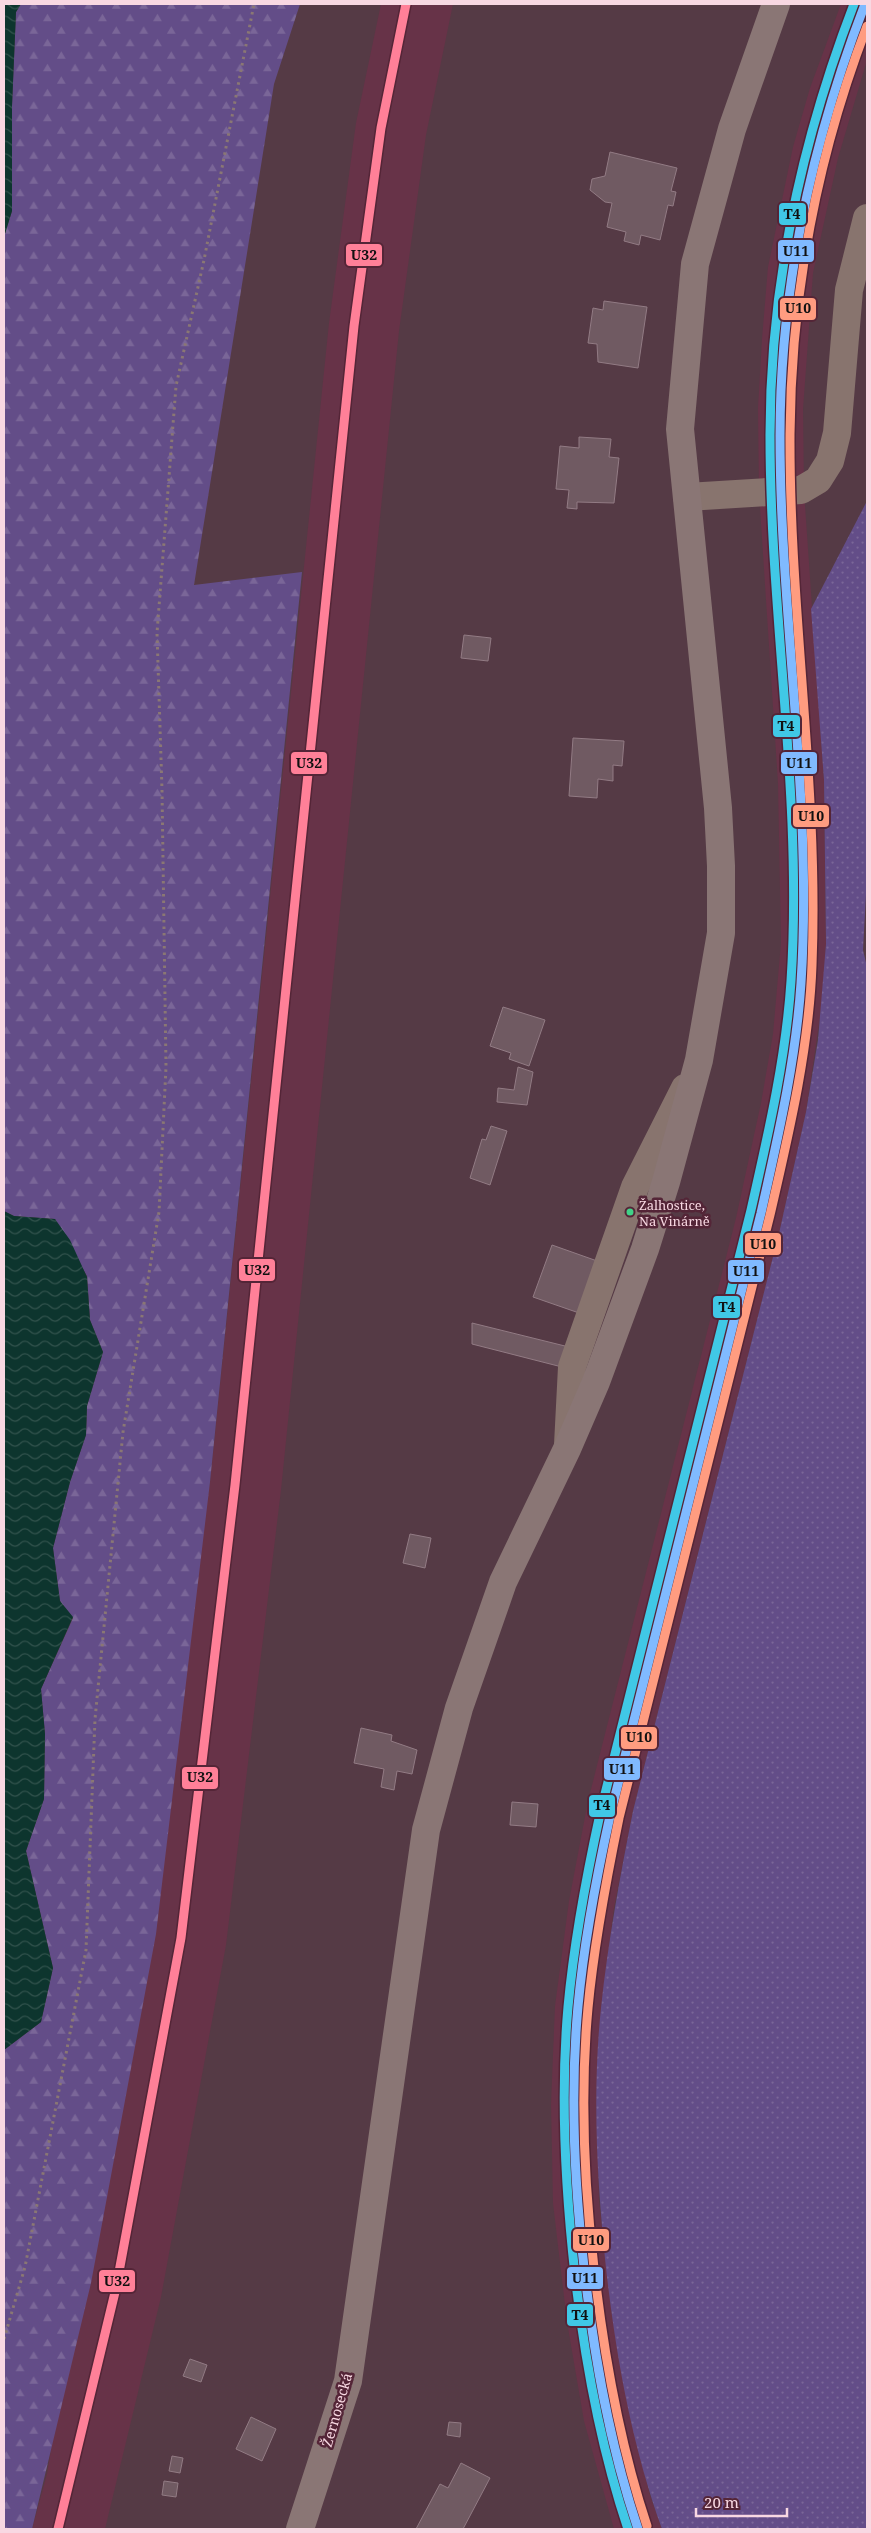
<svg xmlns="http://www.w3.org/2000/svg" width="871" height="2533" font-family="'Noto Serif',serif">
	<defs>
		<pattern id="grass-dots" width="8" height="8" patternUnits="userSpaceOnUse" patternTransform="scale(1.25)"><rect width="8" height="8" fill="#634d88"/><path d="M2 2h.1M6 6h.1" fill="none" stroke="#7a6698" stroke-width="1.8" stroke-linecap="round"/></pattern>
		<pattern id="forest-firs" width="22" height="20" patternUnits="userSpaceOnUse" patternTransform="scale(1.25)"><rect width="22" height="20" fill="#634d88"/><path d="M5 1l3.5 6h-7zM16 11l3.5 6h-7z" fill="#7a6698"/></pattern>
		<pattern id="water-waves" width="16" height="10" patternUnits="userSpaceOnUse" patternTransform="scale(1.25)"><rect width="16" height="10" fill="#0d352e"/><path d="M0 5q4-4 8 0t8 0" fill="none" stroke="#31524c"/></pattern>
	</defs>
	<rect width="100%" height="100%" fill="#553a45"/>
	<g fill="#673348">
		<polygon points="381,4 453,4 426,135 399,331 281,1490 226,1945 161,2297 105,2529 32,2529 47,2474 210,1482 329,323 356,123"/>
		<polygon points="841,4 867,4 867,60 838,158 813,273 803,409 804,491 824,780 826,944 823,997 806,1112 780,1229 633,1811 614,1908 601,2010 597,2104 599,2200 612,2315 629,2411 650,2495 662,2529 614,2529 584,2421 567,2322 553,2203 551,2104 555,2006 569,1901 588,1801 736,1218 761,1103 773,1034 781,943 778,783 759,493 758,408 762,339 768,267 793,147 810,88"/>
	</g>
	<path fill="url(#grass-dots)" d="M867 501V876L863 950 867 967V2529H662C632 2445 616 2357 606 2268 597 2182 592 2094 601 2008 608 1942 620 1876 633 1811L780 1229 806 1112 818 1040 826 944 824 780 811 609Z"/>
	<polygon fill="url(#forest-firs)" points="21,4 300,4 274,84 194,585 302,572 210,1482 156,1934 91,2283 32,2529 4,2529 4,2050 41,2022 53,1968 26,1851 44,1799 45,1734 41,1689 73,1618 60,1601 53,1548 70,1482 86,1435 87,1406 103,1352 90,1320 87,1276 55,1219 14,1216 4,1211 4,237 12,211 12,106 16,12"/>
	<g fill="url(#water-waves)">
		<polygon points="4,4 21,4 16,12 12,106 12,211 4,237"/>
		<polygon points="4,1211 14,1216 55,1219 70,1240 87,1277 90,1320 103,1352 87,1406 86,1435 70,1482 53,1548 60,1601 73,1617 41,1689 45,1734 44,1799 26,1851 53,1968 41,2022 4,2050"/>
	</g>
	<g fill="#705a62" stroke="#927b84">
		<polygon points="610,152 677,168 671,191 676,192 673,206 668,205 660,240 641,235 639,245 624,241 626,232 607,227 612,203 605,202 590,190 592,179 605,176"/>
		<polygon points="604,301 647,307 638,368 598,362 597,344 588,343 593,308 603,310"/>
		<polygon points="579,437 611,439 609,457 619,458 614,503 577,502 577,509 567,508 569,490 556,489 560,446 579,448"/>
		<polygon points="464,635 491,638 488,661 461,658"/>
		<polygon points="573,738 624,741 622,766 613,765 613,781 598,779 597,798 569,796"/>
		<polygon points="503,1007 545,1020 529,1066 509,1059 511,1053 490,1046"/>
		<polygon points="518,1067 533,1072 527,1105 497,1102 498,1088 514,1090"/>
		<polygon points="491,1126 507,1131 490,1185 470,1178 482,1139 486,1140"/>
		<polygon points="552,1245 600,1262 582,1314 533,1297"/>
		<polygon points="472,1323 569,1347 562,1367 472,1344"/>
		<polygon points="410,1534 431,1538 425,1568 403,1563"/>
		<polygon points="361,1728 392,1735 391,1741 417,1750 412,1774 397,1771 394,1790 381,1787 384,1769 354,1763"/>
		<polygon points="512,1802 538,1804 536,1827 510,1825"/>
		<polygon points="190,2359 207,2365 201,2382 183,2376"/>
		<polygon points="251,2417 276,2429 262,2461 236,2449"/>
		<polygon points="449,2422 461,2423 460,2437 447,2435"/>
		<polygon points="172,2456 183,2458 180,2473 169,2471"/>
		<polygon points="461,2463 490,2478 463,2529 416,2529 440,2484 448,2488"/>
		<polygon points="164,2481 178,2483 176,2497 162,2495"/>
	</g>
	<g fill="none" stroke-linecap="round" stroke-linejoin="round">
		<polyline stroke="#8a7774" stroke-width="3" stroke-dasharray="2.5 4" stroke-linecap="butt" points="4,2339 25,2267 86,1950 95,1719 123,1432 159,1212 166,1067 162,790 157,633 176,386 204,260 254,4"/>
		<g stroke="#88746e" stroke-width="28">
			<polyline points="687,497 801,490 818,480 830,461 837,433 849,290 867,218"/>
			<polyline points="568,1445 572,1367 635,1187 685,1088"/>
		</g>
		<polyline stroke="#8a7675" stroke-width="28" points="300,2529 348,2381 426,1830 459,1708 503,1582 567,1449 596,1382 645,1249 666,1182 699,1060 721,933 721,866 718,808 680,429 695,264 732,129 776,4"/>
		<defs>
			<path id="rail-1" d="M638 2529C609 2443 594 2356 584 2267 574 2180 570 2093 578 2006 584 1942 596 1879 610 1816L761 1213C778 1137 796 1060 801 983 813 801 780 618 780 436 780 287 812 142 865 4"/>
			<path id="rail-2" d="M647 2526C619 2442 604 2356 594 2268 584 2182 580 2094 588 2008 594 1944 606 1881 619 1818L770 1215C789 1133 809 1049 812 965 819 787 789 611 790 434 791 294 817 156 867 26"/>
			<polyline id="rail-3" points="58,2529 116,2288 181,1938 235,1485 354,326 381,128 406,4"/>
			<path id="rail-4" d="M628 2529C600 2446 585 2362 575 2275 565 2186 560 2097 568 2007 574 1942 586 1878 600 1814L751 1210C768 1135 786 1058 791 981 803 799 770 617 770 435 770 286 801 142 854 4"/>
		</defs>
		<use href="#rail-1" stroke="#542537" stroke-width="12"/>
		<use href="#rail-2" stroke="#542537" stroke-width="12"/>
		<use href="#rail-3" stroke="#542537" stroke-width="12"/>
		<use href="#rail-4" stroke="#542537" stroke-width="12"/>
		<use href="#rail-1" stroke="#80baff" stroke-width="9"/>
		<use href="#rail-2" stroke="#ff9c80" stroke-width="9"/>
		<use href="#rail-3" stroke="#ff8098" stroke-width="9"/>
		<use href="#rail-4" stroke="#40c8e6" stroke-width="9"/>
	</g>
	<circle fill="#40d288" stroke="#542537" stroke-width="2" cx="630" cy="1212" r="4.5"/>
	<g text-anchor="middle" stroke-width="5" stroke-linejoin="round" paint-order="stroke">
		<g font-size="13" fill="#f8d8e2" stroke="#542537" text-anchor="start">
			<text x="639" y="1210">Žalhostice,<tspan x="639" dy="16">Na Vinárně</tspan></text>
		</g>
		<g font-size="14" fill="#f8d8e2" stroke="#542537">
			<text transform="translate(337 2410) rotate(-74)" y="5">Žernosecká</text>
		</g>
	</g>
	<g stroke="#542537" stroke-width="2">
		<rect x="778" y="202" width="29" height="24" rx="5" fill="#40c8e6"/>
		<rect x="777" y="239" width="38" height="24" rx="5" fill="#80baff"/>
		<rect x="345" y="243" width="38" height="24" rx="5" fill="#ff8098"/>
		<rect x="779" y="297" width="38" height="24" rx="5" fill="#ff9c80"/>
		<rect x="772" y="714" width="29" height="24" rx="5" fill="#40c8e6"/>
		<rect x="290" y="751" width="38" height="24" rx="5" fill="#ff8098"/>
		<rect x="780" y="751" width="38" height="24" rx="5" fill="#80baff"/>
		<rect x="792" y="804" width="38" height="24" rx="5" fill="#ff9c80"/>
		<rect x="744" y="1232" width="38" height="24" rx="5" fill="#ff9c80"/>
		<rect x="238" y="1258" width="38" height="24" rx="5" fill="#ff8098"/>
		<rect x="727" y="1259" width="38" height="24" rx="5" fill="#80baff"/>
		<rect x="712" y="1295" width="29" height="24" rx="5" fill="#40c8e6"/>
		<rect x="620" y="1726" width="38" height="24" rx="5" fill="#ff9c80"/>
		<rect x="603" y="1757" width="38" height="24" rx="5" fill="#80baff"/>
		<rect x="181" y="1766" width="38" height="24" rx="5" fill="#ff8098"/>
		<rect x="588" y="1794" width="28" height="24" rx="5" fill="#40c8e6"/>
		<rect x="572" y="2228" width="38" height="24" rx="5" fill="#ff9c80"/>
		<rect x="566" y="2266" width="38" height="24" rx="5" fill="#80baff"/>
		<rect x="98" y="2269" width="38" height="24" rx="5" fill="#ff8098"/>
		<rect x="566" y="2303" width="28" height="24" rx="5" fill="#40c8e6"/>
	</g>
	<g font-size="14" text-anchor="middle" font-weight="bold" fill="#111">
		<text x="792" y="219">T4</text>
		<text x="796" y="256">U11</text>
		<text x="364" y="260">U32</text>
		<text x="798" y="313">U10</text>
		<text x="786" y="731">T4</text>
		<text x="309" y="768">U32</text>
		<text x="799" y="768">U11</text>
		<text x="811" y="821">U10</text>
		<text x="763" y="1249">U10</text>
		<text x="257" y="1275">U32</text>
		<text x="746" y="1276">U11</text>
		<text x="727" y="1312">T4</text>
		<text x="639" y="1742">U10</text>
		<text x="622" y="1774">U11</text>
		<text x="200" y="1782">U32</text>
		<text x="602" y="1810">T4</text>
		<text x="591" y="2245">U10</text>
		<text x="585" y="2283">U11</text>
		<text x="117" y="2286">U32</text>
		<text x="580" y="2320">T4</text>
	</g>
	<rect width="871" height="2533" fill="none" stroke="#f8d8e2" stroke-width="10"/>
	<path d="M696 2508v8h91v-8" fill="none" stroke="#f8d8e2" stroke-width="2.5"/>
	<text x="704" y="2508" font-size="15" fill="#f8d8e2" stroke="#542537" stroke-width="4" paint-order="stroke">20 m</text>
</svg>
